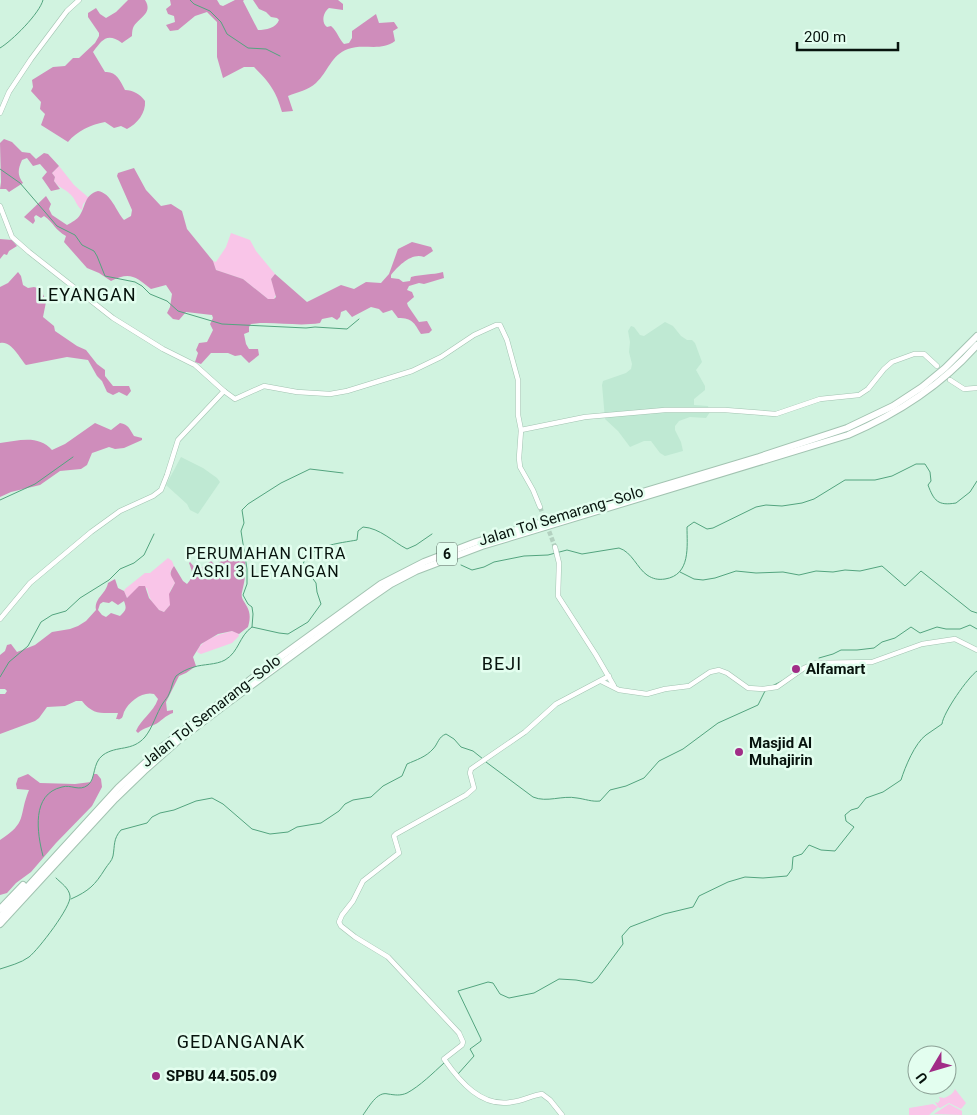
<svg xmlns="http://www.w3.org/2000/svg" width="977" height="1115" font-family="Roboto,sans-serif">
	<rect width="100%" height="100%" fill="#d1f3e0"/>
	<g fill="#bfe9d3">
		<polygon points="665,322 673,326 681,336 687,340 692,340 695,343 702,362 696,370 705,386 705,390 694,399 694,405 708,406 710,412 706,418 690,417 679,421 675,426 675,430 681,442 683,451 665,456 660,453 651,441 644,441 630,447 618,431 605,419 602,385 603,381 626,373 631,369 632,364 629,352 630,342 628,331 631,326 634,327 640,335 644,336"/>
		<polygon points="181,457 203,468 217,478 220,482 198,514 190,510 187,504 166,485"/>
	</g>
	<g fill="#f9c5e8">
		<path d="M59 166 74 185 89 198 83 204 82 210C76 206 76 199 70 194 65 189 59 188 54 181L55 177 52 173Z"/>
		<polygon points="231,233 250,240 256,251 275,274 271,279 276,293 274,299 268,299 243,279 216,270 213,261 216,262 226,247"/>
		<path d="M168 558 172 561 174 566 170 572 175 583 170 591V605L164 612C154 609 149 598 147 588L132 594 127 598 124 591 125 589 145 573H150Z"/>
		<path d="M232 631 238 633 239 636 232 643 201 654 197 652C202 638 219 635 232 631Z"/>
		<path d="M955 1089 966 1103 961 1109 949 1103 940 1108 938 1107 929 1115H909V1108L933 1104 938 1107 935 1102 938 1103 940 1100 939 1097 944 1098C949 1096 953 1094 955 1089Z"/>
		<polygon points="949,1104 962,1111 962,1115 934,1114"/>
	</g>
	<g fill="#cf8dbb" fill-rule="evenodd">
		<path d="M128 0H145C154 14 137 18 133 28 132 31 132 34 132 36L122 43C107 32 102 40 93 52L105 72C116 71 120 80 125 90 133 90 140 94 145 101 146 113 137 124 127 129L121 126 114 128 105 122C90 125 77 131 68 142L41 125 45 114 40 109 41 102 31 91 33 87 32 80 53 67 65 66 73 58H79L95 43 99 36V33L88 17V13L96 8 100 14 106 18 116 12Z"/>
		<path d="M170 0H217L220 5 223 6 235 0H244L243 1 258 30C266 30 276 28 279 20L277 18 271 17 266 12 259 9 253 0H338L343 4V10L329 8C323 12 321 23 327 27L331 26C337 31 339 39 344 44L349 43 352 38V31L376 14 379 23 394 22 398 28 393 31 395 41C381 52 363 43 348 49 331 55 328 72 316 83 308 90 298 92 288 96L293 111 282 112C276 91 270 83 254 67H244L223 78 217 57V22L207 12 195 16 178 30 170 31 166 25 175 22 174 16 168 14 166 9 171 5Z"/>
		<path d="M4 139 12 142 22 152 30 153 36 159 44 153 48 154 59 166 52 173 55 177 54 181 60 189 51 191 42 178 47 172 40 164 33 166 27 158 22 160C18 169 17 175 23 183L9 192 6 189H0L1 182 0 143Z"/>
		<path d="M134 168 146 190 161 206 171 204 182 211 187 229 213 261 216 270 243 279 268 299H274L276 297 271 279 275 274 307 302 341 285 354 289 366 282 381 283 389 274 398 249 412 242 431 247 433 251 424 257C412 252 398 266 391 275V278L399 279 403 282 410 281 411 277C422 274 432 275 443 272L444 278 424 284 419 283 409 286 407 290 412 292 414 297 407 303 408 306 419 322 427 321 432 330 429 333 421 334C414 323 413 318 398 318L392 310 383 313 379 309 371 307 352 317 346 310 341 312 340 317 337 320 332 317 322 319 320 323C297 327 274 321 251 324L249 327V332L244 334 246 344 249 349H258L259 355 249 363 241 355 235 356 228 353H211L201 364 195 362 198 353 196 350 199 343 207 342 213 330 210 324 213 318 212 315 186 312 179 320 173 319 167 313 170 307 172 294 166 285 151 289C136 277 130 271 111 281L99 273 87 268 64 242 66 236C55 230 54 223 44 216L41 218 36 215 34 217 35 221 33 224 24 217 46 196 51 204 49 209 52 215 67 225C72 222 77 220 80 215 86 206 84 195 98 191 111 193 116 211 124 220L131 216 132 210 117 176 118 173Z"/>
		<polygon points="0,239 12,240 17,246 9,251 7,255 4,254 0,259"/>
		<path d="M18 272 21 276 23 285 28 288 34 287 41 289 46 302 43 317 54 326 55 331 77 346 86 350 97 364 105 370V376L113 386H129L131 391 127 396 119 392 113 395 107 392 102 381 97 376 88 360 67 357 26 365C19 357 11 340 0 343V287L8 283Z"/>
		<path d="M95 423 111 430 120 423C129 425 129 428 134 436L142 438V440L124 448 115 449 109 447 95 452 92 453 87 465 81 469 60 471 40 485 11 492 0 497V443C18 441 38 434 52 450L65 444Z"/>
		<path d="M240 550C249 557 245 582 242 592 239 603 255 606 248 627L239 634 232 631 218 634 201 644 193 657 196 666 186 673 179 676 166 702 167 711 173 710V713C167 715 164 718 159 722 152 727 144 727 138 733L136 731C141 719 153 713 158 699L154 694C143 691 129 701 124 712 123 715 123 718 120 719 119 720 118 719 116 719L118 713C101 713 93 715 82 701H76L65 706 47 707 39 718 35 721 0 734V694H5L7 691 5 689H0V655L5 651 7 645 11 644 17 652 35 645 52 632 70 629 78 626 86 621 96 610C94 598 106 594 108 583L115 579 118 588 124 591 127 598 139 586H145L149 598 159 610 164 612 170 605 169 594 175 583C171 575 168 574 174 566L183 581 187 584C194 576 193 573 189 563L190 562 196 569H199L211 561 215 565ZM112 601 118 605 124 601C127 609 126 610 120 616L111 613 106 617 102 615 98 610 100 604 103 602 109 603Z"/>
		<path d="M28 774 40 783 75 784 91 782 94 774H97L101 779 102 787 92 806 56 843 31 872 16 883 7 893 0 895V840C28 822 18 817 29 790L17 789 16 784 18 778Z"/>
	</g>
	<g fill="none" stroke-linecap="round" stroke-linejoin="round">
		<g stroke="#53a47f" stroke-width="1">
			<polyline points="190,0 194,4 210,11 221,22 227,34 248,48 266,49 280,56"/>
			<path d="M0 48C12 41 40 13 43 0"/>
			<polyline points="0,169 20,183 57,226 75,235 82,245 94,251 97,256 105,276 135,282 142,286 150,294 167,301 178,311 222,324 306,328 315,327 347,329 359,319"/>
			<polyline points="0,500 35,484 73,457"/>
			<path d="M461 565 472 570 484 567 494 562 524 556 548 555 567 550 582 554 619 548C632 552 637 568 647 575 653 579 658 580 665 579 691 575 687 546 687 527L694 522 707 529 713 528 756 507 766 505 782 506 802 503 814 499 845 480H875L892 476 916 464H925L930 472 931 481 928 485C934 501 938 506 956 503L970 492 977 481"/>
			<polyline points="680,572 694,579 703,580 715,578 736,571 756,573 783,572 799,575 816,571 833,572 845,570 860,571 882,566 905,586 921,571 971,611 977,613"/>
			<polyline points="252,627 253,614 252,607 248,604 243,595 247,584 247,569 241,531 244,523 242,510 248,504 281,483 310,469 343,473"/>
			<polyline points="819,658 833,654 841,650 857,650 874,648 882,642 895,638 911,627 920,633 937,627 946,629 960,629 970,625 977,629"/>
			<polyline points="0,677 9,662 28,646 41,622 52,615 66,611 80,598 109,580 120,569 134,563 144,555 154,534"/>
			<polyline points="772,686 782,681"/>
			<path d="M486 762 533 797C547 803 562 795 577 798 585 799 592 802 600 801L610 790 626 786 644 778 659 761 683 749 718 723 758 705 765 691"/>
			<path d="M43 856C37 833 31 794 62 787 71 784 79 792 88 785 96 779 92 763 103 755 117 745 132 752 145 737 153 727 156 714 163 703 165 700 168 697 169 694 172 688 172 682 176 676 181 672 187 669 194 667 203 664 216 665 225 660 239 652 239 636 252 627L279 633 288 634 308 622 321 604 317 592 316 583 303 565C306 546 341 543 357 540L358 531 363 527C380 528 393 542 407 549L416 545 432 534"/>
			<path d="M71 899C89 891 95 885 105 869 108 864 112 861 113 856 115 845 113 839 121 830L147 823 152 817 160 813 174 810 196 801 212 798 223 804 252 829 270 834 288 832 297 827 321 823 339 811 345 804 353 800 371 797 383 786 402 776 407 764C416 760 426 757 433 749 438 744 438 737 446 734L454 739 461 747 473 751 483 759"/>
			<path d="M0 969C9 966 21 963 29 957 38 950 72 906 70 896 69 888 61 883 56 878"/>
			<path d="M458 1074 474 1056 470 1049 481 1041V1039L458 991 488 982 493 983 500 994 509 998 534 993 559 979 576 980 592 983 597 979 623 944 622 936 630 927 664 914 693 907 699 896 728 882 745 877 763 878 787 876 792 869 793 857 802 854 809 845 821 850 835 851 854 827 846 821 845 815 851 810 858 808 866 798 883 792 901 780C905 767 915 743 926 735 931 731 937 728 942 724 943 713 968 677 977 671"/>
			<path d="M363 1115C369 1107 377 1091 388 1094 395 1095 400 1096 407 1093 420 1086 433 1073 444 1063"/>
		</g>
		<polyline stroke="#b3d1c0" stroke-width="4.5" stroke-dasharray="4.5 2" stroke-linecap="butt" points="540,507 555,547"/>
		<defs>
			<g id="minor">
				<polyline points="0,113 9,92 31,59 67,11 79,0"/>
				<polyline points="0,206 12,237 29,252 113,318 163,349 195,365 224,391"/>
				<polyline points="950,380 964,389 977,388"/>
				<polyline points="521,430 585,417 665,410 725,410 776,414 820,399 859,395 868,389 884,369 892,362 914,354 924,354 937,366"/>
				<polyline points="555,547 559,563 558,596 596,655 614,686"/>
				<polyline points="0,619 30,583 91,532 120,511 153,496 161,490 167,475 178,440 224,391 235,399 264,386 297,392 330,394 347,391 412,371 441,357 474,335 496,325 500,325 507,340 518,380 518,415 521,430 519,458 520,467 533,490 540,507"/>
				<polyline points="601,681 619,690 647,694 665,689 689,686 710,672 719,670 727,673 748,688 763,689 777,687 804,668 816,663 872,662 922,644 955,639 977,650"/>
				<path d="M562 1115 550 1100 542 1094C532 1095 523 1101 512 1102 482 1108 460 1082 444 1059L462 1045 463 1042 459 1033 388 957 355 937 341 926 339 922 342 915 353 901 363 881 399 853 394 836 396 834 466 795 474 788 470 773 471 769 525 732 556 704 609 676"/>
			</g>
			<g id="highway">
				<polyline points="0,909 23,885"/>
				<polyline points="0,917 118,788 162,747 276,660 381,584 424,562 476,542 759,457 847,428 893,406 922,387 945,368 977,336"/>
				<path d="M0 924 115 799 144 771 179 740 225 705 362 604 391 584 416 571 482 546 848 435C897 414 941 386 977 345"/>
			</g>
		</defs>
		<use href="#minor" stroke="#a2c3b1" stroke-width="5.5"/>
		<use href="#highway" stroke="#a2c3b1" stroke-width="8"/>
		<use href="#minor" stroke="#fff" stroke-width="4.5"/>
		<use href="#highway" stroke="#fff" stroke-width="6"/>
	</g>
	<g fill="#a12d87" stroke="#e3feef" stroke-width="2">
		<circle cx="796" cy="669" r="5"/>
		<circle cx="739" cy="752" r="5"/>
		<circle cx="156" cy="1076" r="5"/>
	</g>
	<g text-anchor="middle" stroke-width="5" stroke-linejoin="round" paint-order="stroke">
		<rect fill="#e3feef" stroke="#495a51" stroke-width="1" x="437" y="542.5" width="20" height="23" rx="4"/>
		<g font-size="14" font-weight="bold" fill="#07130d">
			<text x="447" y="559">6</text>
		</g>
		<g font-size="15" fill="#07130d" stroke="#e3feef">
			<text transform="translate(561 516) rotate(-17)" y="5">Jalan Tol Semarang–Solo</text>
			<text transform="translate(211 711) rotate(-38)" y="5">Jalan Tol Semarang–Solo</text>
		</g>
		<g font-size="15" font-weight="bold" fill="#07130d" stroke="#e3feef" text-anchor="start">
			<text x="806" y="674">Alfamart</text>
			<text x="749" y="748">Masjid Al<tspan x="749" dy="17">Muhajirin</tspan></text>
			<text x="166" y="1081">SPBU 44.505.09</text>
		</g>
		<g font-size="16" letter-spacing="1" fill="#07130d" stroke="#e3feef">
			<text x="266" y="559">PERUMAHAN CITRA<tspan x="266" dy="18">ASRI 3 LEYANGAN</tspan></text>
		</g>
		<g font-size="18" letter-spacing="1" fill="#07130d" stroke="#e3feef">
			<text x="87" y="301">LEYANGAN</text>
			<text x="502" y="670">BEJI</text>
			<text x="241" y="1048">GEDANGANAK</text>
		</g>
	</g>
	<g transform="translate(932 1070) rotate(232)"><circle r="24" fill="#e3feef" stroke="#8ba095"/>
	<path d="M0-4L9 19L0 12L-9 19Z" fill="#a12d87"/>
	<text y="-8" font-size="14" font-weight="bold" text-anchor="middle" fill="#07130d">U</text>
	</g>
	<path d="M797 42v8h101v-8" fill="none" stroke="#07130d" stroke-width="2.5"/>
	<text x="804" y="42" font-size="15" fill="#07130d" stroke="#e3feef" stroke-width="4" paint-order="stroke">200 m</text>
</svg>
